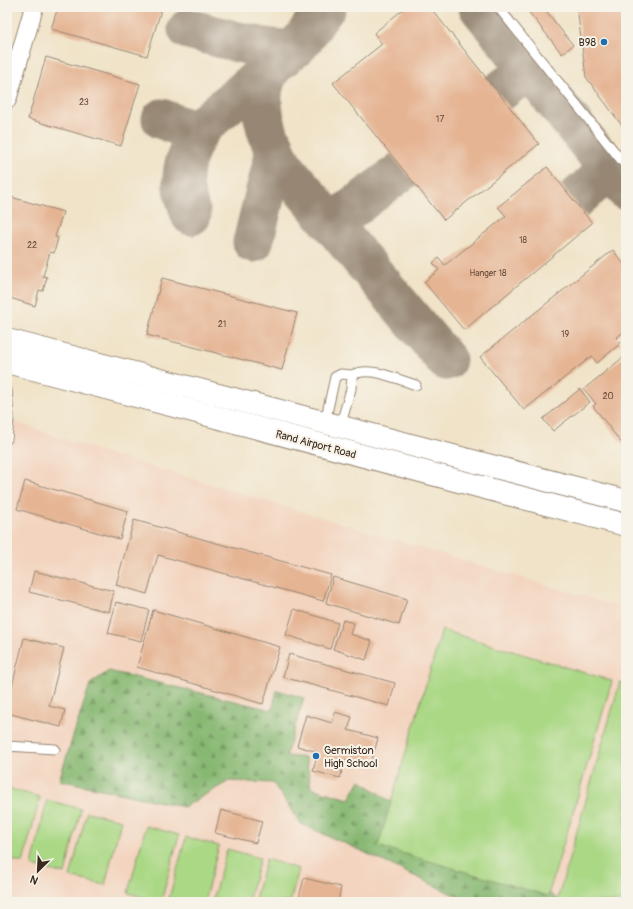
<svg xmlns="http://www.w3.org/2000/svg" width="633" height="909" font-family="Pangolin,sans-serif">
	<defs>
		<pattern id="forest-firs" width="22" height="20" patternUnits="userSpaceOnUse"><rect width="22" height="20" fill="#87b872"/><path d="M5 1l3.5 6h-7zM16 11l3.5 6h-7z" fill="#70965d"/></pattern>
	</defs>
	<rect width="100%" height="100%" fill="#f7f3e8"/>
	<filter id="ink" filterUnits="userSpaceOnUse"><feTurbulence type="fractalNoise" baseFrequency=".025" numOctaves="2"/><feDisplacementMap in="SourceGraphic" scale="8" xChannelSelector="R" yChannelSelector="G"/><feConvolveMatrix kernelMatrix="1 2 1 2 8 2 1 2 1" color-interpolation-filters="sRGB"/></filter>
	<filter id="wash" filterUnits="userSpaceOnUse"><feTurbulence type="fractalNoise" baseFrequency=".012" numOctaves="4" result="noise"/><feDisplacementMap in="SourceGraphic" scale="16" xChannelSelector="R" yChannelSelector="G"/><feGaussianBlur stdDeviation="0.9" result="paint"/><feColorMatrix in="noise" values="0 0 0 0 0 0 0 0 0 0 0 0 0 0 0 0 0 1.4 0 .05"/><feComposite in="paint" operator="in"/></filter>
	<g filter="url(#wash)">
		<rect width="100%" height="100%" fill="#f0e3c8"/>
		<polygon fill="#f3d4bf" points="7,419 97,450 626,609 626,902 7,902"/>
		<polygon fill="url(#forest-firs)" stroke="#617148" points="109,671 272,710 277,690 304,698 286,756 306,758 311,788 349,799 360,780 452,846 536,881 560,902 472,902 463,899 353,847 301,824 273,783 229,781 184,807 59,780 90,684"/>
		<g fill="#aad885" stroke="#728152">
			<polygon points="442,630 612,681 548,896 378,846"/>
			<polygon points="620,682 626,684 626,902 561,902 557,901"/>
			<polygon points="7,788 40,797 23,863 7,859"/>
			<polygon points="47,800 81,809 65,874 32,866"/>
			<polygon points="87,812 121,820 105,885 70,877"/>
			<polygon points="146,826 179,835 161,902 128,893"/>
			<polygon points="186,837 219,846 204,902 168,902"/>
			<polygon points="227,849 260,858 248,902 212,902"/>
			<polygon points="266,859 299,869 290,902 254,902"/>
		</g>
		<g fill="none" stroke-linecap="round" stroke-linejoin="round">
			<g stroke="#968673" stroke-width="41">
				<path d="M326 7C316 18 309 33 299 44 290 53 278 59 271 69 251 96 268 141 284 167L446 360"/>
				<polyline points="479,7 626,190"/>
				<path d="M188 29C210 34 278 56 296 47"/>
				<path d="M498 93C507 85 529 74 522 61"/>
				<path d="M162 119C179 125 190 134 207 122L273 66"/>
				<polyline points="573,201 605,174 606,169 604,163"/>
				<polyline points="324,214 334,219 342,216 403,170"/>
				<path d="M191 215C188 206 185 197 183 188 181 166 191 138 207 122"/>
				<polyline points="253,242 275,155 274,146"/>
			</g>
		</g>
		<g id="blocks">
			<g fill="#e5b493">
				<polygon points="58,7 162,7 147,56 51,29"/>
				<polygon points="406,7 430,7 539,144 444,220 333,83 382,44 374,33"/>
				<polygon points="525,7 543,7 573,45 562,54"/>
				<polygon points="577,7 626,7 626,131 586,77"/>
				<polygon points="46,57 140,84 121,146 28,119"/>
				<polygon points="547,167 592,223 464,330 424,282 439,270 433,263 439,258 445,265 506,216 498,207"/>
				<polygon points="11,197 63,212 55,237 58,238 54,253 50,252 43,276 47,277 43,291 39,290 35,306 7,297 7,212"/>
				<polygon points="613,250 626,267 626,330 616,338 621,343 597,363 592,356 524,410 480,357"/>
				<polygon points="162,278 297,313 282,370 147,335"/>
				<polygon points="626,355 626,442 623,445 593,406 596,404 584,389"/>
				<polygon points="580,389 590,402 553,431 543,419"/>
				<polygon points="25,481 128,511 120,539 17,509"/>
				<polygon points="134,520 331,575 323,601 158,555 147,594 116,585"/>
				<polygon points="34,571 114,591 109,612 29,592"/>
				<polygon points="333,577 407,599 399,625 326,603"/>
				<polygon points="116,602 149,610 141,641 108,633"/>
				<polygon points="294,609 338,623 330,649 286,635"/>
				<polygon points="153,610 280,647 263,704 137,667"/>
				<polygon points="343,620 354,623 350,634 372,641 366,660 333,649"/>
				<polygon points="24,638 64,648 49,706 65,710 61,727 7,713 7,706"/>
				<polygon points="289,654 395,683 389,706 283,677"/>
				<polygon points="335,712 352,717 348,730 378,738 370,767 345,760 340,778 313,771 318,752 297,746 306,715 332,723"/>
				<polygon points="221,810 262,821 256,843 215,833"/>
				<polygon points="304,878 341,887 338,902 298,902"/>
			</g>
		</g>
	</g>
	<g filter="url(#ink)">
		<use href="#blocks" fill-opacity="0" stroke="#968673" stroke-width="1"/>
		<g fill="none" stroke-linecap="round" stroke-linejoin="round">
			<defs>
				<g id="service">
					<polyline points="498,7 626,166"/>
					<path d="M352 375C370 365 398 380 416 385"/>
					<polyline points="7,390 9,419 7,439"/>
					<polyline points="325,422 335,377 341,374 352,375 351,389 340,427"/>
					<polyline points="7,746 55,749"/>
				</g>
				<polyline id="minor" points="7,100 34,7"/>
				<g id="tertiary">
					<polyline points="7,340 626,501"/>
					<polyline points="7,362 626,525"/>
				</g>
			</defs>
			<use href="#service" stroke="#968673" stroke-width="11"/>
			<use href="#minor" stroke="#968673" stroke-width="20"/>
			<use href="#tertiary" stroke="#968673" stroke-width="24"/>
			<use href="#service" stroke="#fff" stroke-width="9"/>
			<use href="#minor" stroke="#fff" stroke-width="18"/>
			<use href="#tertiary" stroke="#fff" stroke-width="22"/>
		</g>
	</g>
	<g fill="#1f6fb2" stroke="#f7f3e8" stroke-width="1.5">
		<circle cx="604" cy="42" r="4"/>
		<circle cx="316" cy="756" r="4"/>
	</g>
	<g text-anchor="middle" stroke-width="4" stroke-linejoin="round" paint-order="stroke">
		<g font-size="9" fill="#664c3b">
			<text x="84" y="105">23</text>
			<text x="440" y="122">17</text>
			<text x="523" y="243">18</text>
			<text x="32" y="248">22</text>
			<text x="488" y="276">Hanger 18</text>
			<text x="222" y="327">21</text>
			<text x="565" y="337">19</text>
			<text x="608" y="399">20</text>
		</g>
		<g font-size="11" fill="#3b2a1e" stroke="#f7f3e8" text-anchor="end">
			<text x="596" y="46">B98</text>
			<text x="324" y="754" text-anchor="start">Germiston<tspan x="324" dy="13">High School</tspan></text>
		</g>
		<g font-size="11" fill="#3b2a1e" stroke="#f7f3e8">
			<text transform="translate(316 444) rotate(15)" y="4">Rand Airport Road</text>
		</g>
	</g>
	<rect width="633" height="909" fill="none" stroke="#f7f3e8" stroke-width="24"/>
	<g transform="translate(38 871) rotate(204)" stroke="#f7f3e8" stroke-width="3" paint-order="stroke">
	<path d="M0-3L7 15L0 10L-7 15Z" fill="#3b2a1e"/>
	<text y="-6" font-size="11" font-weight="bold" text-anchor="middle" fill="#3b2a1e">N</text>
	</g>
</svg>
